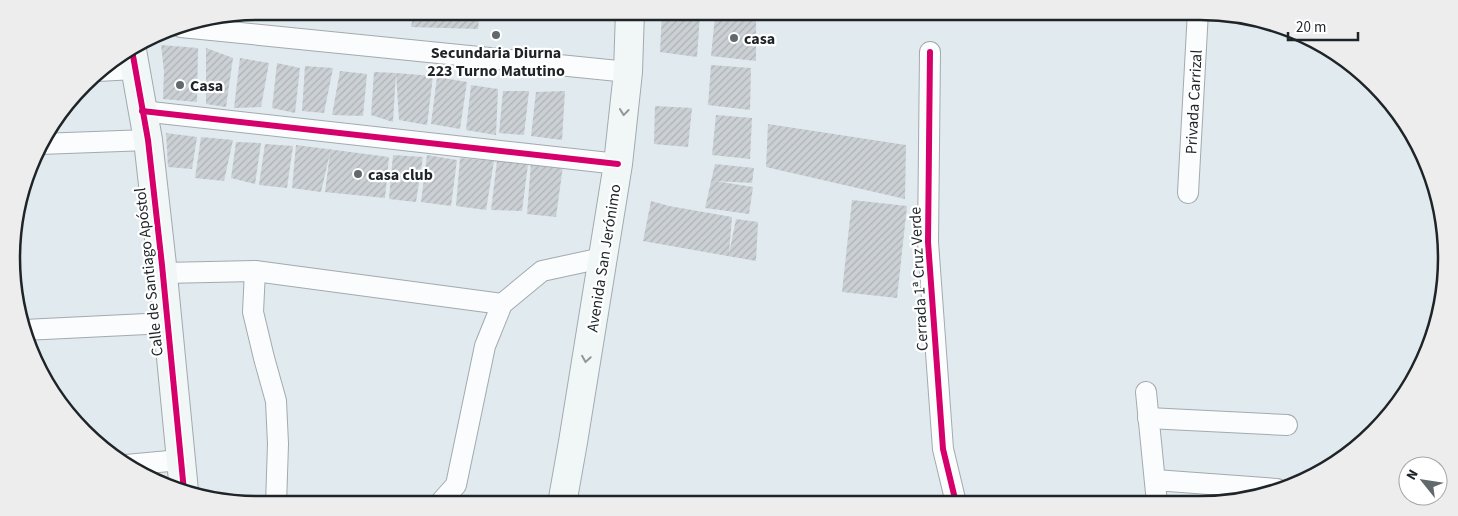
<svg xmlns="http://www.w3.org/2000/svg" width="1458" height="516" font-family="'Source Sans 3',sans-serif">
	<defs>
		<pattern id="building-hatch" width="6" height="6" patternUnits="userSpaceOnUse" patternTransform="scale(1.25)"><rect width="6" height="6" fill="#cbd0d5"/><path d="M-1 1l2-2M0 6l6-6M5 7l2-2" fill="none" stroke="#aeb2b7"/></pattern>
	</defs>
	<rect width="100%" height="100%" fill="#e1eaef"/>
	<g fill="url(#building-hatch)">
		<polygon points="279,11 346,11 345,21"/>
		<polygon points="414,11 480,11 478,29 411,27"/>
		<polygon points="662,12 700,15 697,57 660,52"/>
		<polygon points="715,16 756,20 756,61 711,56"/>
		<polygon points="161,45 198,48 197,102 163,99 164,71"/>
		<polygon points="206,48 233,58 226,107 206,104"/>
		<polygon points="240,58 269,63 261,107 234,108"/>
		<polygon points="277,63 300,68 295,113 272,108"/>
		<polygon points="711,65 751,68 750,110 708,105"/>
		<polygon points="305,66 333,68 324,113 302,111"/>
		<polygon points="340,71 367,74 363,116 332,115"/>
		<polygon points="374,72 396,73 433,76 427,125 399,120 396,73 393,122 371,115"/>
		<polygon points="437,77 467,82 460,129 431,124"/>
		<polygon points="471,85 498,89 496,135 466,130"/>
		<polygon points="503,91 529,91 524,135 499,133"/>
		<polygon points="565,91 562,140 531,136 536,92"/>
		<polygon points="655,106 692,108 688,147 654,144"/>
		<polygon points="716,115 752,118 750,159 712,155"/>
		<polygon points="768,124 906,145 905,199 766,167"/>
		<polygon points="166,133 197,137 192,169 168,167"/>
		<polygon points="201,137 233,140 224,181 195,178"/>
		<polygon points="236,142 261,143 255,184 231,178"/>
		<polygon points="265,144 293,146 287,188 259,185"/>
		<polygon points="296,145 389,157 385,198 325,192 330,153 321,192 292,188"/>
		<polygon points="393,155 423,157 416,202 389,199"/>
		<polygon points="427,155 457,160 451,206 421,202"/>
		<polygon points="460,158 494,161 486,210 456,206"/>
		<polygon points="497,161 528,164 522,211 491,210"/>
		<polygon points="531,163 563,166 556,217 527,214"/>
		<polygon points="715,164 754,168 752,183 715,181 753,187 749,214 705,208"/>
		<polygon points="852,200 907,206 897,298 842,292"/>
		<polygon points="651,201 669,206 732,217 729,254 736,219 758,222 756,261 643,241"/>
	</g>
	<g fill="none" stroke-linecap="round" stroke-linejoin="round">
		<defs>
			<g id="street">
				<polyline points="181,27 628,72"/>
				<polyline points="930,52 928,242 943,449 956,503"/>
				<polyline points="97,71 135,69"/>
				<polyline points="142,111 618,164"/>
				<polyline points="40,144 148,140"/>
				<polyline points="1188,193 1198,11"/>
				<polyline points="255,271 253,312 264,358 276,401 278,444 276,505"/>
				<polyline points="163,273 255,271 502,304"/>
				<polyline points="24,330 167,323"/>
				<polyline points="1146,392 1157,503"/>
				<polyline points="1148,418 1287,425"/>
				<polyline points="126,465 180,460"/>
				<polyline points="1155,480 1277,489"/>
				<polyline points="439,504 456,485 485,346 502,304 542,271 602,258"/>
			</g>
			<g id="secondary">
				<polyline points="132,50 148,140 162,265 184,491"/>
				<polyline points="562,504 573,442 618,164 628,72 630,11"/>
			</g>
		</defs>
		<use href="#street" stroke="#a3aaae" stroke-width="22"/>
		<use href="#secondary" stroke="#a3aaae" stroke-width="30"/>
		<use href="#street" stroke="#fafcfd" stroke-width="20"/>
		<use href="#secondary" stroke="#f1f6f7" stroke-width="28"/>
		<defs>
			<g id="cycleway">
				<polyline points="132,50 148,140 162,265 184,491"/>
				<polyline points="930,52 928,242 943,449 956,503"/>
				<polyline points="142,111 618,164"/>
			</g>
		</defs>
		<use href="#cycleway" stroke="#fff" stroke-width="9"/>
		<use href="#cycleway" stroke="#d6006c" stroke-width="6"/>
	</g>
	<defs><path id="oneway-chevron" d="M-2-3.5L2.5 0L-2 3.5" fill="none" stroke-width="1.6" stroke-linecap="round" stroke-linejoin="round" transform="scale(1.25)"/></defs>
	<g stroke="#929899">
		<use href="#oneway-chevron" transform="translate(624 112) rotate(96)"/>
		<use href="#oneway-chevron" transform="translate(586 359) rotate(99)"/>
	</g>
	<g fill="#62696d" stroke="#fff" stroke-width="2">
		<circle cx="496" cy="35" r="5"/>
		<circle cx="734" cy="38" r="5"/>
		<circle cx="180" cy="85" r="5"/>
		<circle cx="358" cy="174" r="5"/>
	</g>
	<g text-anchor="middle" stroke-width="4.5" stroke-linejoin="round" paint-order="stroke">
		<g font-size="16" font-weight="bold" fill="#1e2427" stroke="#fff" text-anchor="start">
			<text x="744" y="44">casa</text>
			<text x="496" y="58" text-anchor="middle">Secundaria Diurna<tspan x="496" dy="18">223 Turno Matutino</tspan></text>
			<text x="190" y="91">Casa</text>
			<text x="368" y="180">casa club</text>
		</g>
		<g font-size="16" fill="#1e2427" stroke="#fff">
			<text transform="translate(1193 102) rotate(-87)" y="6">Privada Carrizal</text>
			<text transform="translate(603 258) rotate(-81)" y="6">Avenida San Jerónimo</text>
			<text transform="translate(148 272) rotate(-96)" y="6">Calle de Santiago Apóstol</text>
			<text transform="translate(918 279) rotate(-93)" y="6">Cerrada 1ª Cruz Verde</text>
		</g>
	</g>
	<path d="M0 0H1458V516H0ZM258 20H1200A238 238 0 0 1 1438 258V258A238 238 0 0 1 1200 496H258A238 238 0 0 1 20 258V258A238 238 0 0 1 258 20Z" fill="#ededee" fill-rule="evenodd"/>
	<path fill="none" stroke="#1e2427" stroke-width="2.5" d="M258 20H1200A238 238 0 0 1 1438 258V258A238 238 0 0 1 1200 496H258A238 238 0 0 1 20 258V258A238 238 0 0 1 258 20Z"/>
	<g transform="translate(1423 481) rotate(300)"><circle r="24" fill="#ffffff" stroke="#a5a7a9"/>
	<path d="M0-4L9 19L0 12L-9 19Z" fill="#62696d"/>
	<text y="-8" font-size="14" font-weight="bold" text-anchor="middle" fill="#1e2427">N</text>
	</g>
	<path d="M1288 32v8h70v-8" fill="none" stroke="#1e2427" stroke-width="2.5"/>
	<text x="1296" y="32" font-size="15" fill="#1e2427" stroke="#ffffff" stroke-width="4" paint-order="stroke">20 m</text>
</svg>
